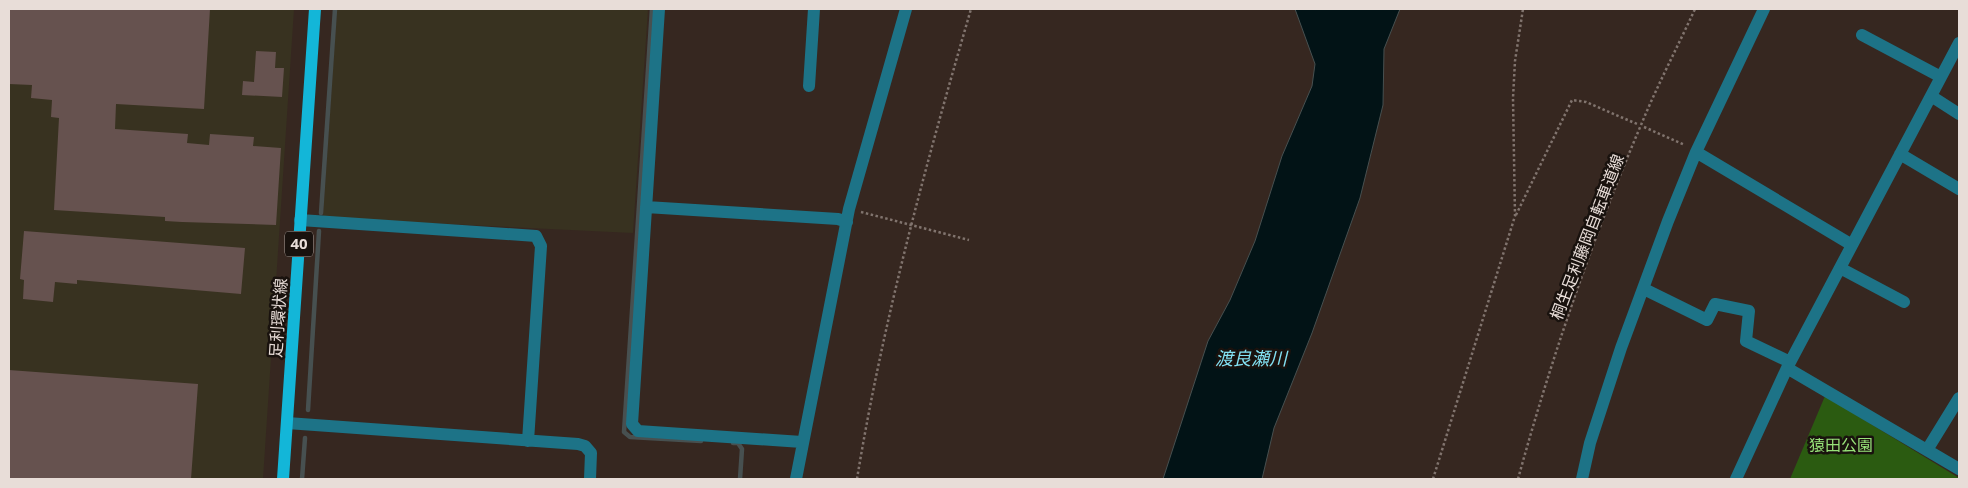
<svg xmlns="http://www.w3.org/2000/svg" width="1968" height="488" font-family="'Open Sans','Noto Sans JP',sans-serif">
<rect width="100%" height="100%" fill="#362720"/>
<!-- industrial -->
<path fill="#383220" d="M9,9H294L263,479H9Z
M337,9H648L633,233L326,218L323,215Z"/>
<!-- green -->
<path fill="#2b5b11" d="M1825,396L1959,478V479H1790Z"/>
<!-- water -->
<path fill="#021316" stroke="#475050" d="M1295,9H1400L1384,49L1383,105L1360,198L1312,333L1274,428L1262,479H1163L1208,341L1230,300L1255,241L1282,156L1312,86L1315,64Z"/>
<g fill="none" stroke-linecap="round" stroke-linejoin="round">
<!-- stream -->
<path stroke="#475050" stroke-width="4.5" d="M652,9L624,432L630,437L701,441
M321,213L335,9
M308,410L319,231
M733,443H738L742,449L740,479
M302,479L305,438"/>
</g>
<!-- building -->
<path fill="#66524f" d="M9,9H210L204,109L116,104L115,129L188,134L187,143L209,145L210,134L254,137L253,146L281,148L276,225L182,222L165,221V217L54,210L59,118L51,117L52,100L31,98L32,85L9,84Z
M256,51L276,52L275,68H284L282,97L242,95L243,81L254,82Z
M24,231L245,248L241,294L77,280V284L55,282L53,302L23,299L24,280L20,279Z
M9,370L198,384L191,479H9Z"/>
<g fill="none" stroke-linecap="round" stroke-linejoin="round">
<!-- path -->
<path stroke="#81746e" stroke-width="2.5" stroke-dasharray="2.5 2.5" stroke-linecap="butt" d="M1644,127L1685,145
M861,212L969,240
M1516,215L1572,100L1586,102L1637,124
M857,479C883,320 926,164 971,9
M1433,479L1515,216L1513,98L1515,61L1523,9
M1518,479C1551,359 1592,240 1641,125C1657,86 1677,48 1695,9"/>
<!-- minor -->
<path stroke="#1d7387" stroke-width="12" d="M659,9L632,424L638,431L802,442
M1862,35L1941,77
M809,86L814,9
M1931,96L1959,114
M1696,152L1852,245
M1900,154L1959,189
M646,207L838,219L847,222
M300,220L536,236L541,246L528,441
M1840,268L1904,302
M1644,289L1707,320L1715,304L1749,311L1746,341L1790,362
M1787,368L1959,469
M287,423L578,444L585,446L591,453L590,479
M1927,450L1959,398
M796,479L849,209L906,9
M1582,479L1590,443L1621,348L1668,221L1696,152L1764,9
M1736,479L1787,368L1959,43"/>
<!-- major -->
<path stroke="#13b6d8" stroke-width="12" d="M283,479L315,9"/>
</g>
<g text-anchor="middle" stroke-width="5" stroke-linejoin="round" paint-order="stroke">
<!-- shield labels -->
<rect fill="#19120e" stroke="#aaa09b" stroke-width="1" x="285" y="231.5" width="28" height="25" rx="4"/>
<g font-size="15" font-weight="bold" fill="#e8ddd8">
<text x="299" y="249">40</text>
</g>
<!-- street labels -->
<g font-size="16" fill="#e8ddd8" stroke="#19120e">
<text transform="translate(1587 237) rotate(-69)" y="6">桐生足利藤岡自転車道線</text>
<text transform="translate(278 318) rotate(-86)" y="6">足利環状線</text>
</g>
<!-- park labels -->
<g font-size="16" fill="#98e279" stroke="#19120e">
<text x="1841" y="451">猿田公園</text>
</g>
<!-- water labels -->
<g font-size="18" font-style="italic" fill="#83e2f4" stroke="#19120e">
<text x="1251" y="365">渡良瀬川</text>
</g>
</g>
<!-- border -->
<rect width="1968" height="488" fill="none" stroke="#e8ddd8" stroke-width="20"/>
</svg>
